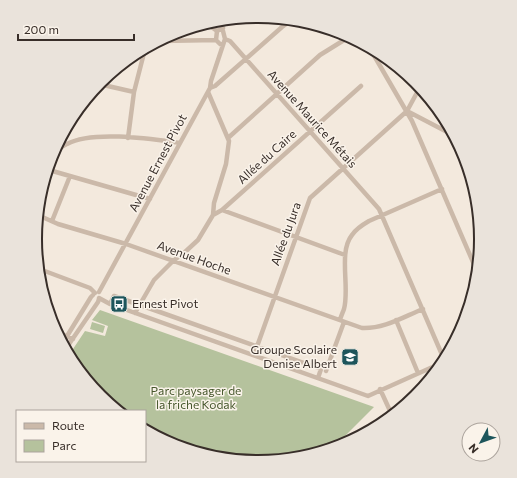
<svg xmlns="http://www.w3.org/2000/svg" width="517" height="478" font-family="Commissioner,sans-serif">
<rect width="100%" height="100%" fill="#f3e9dd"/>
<!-- green -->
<path fill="#b5c29d" d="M100,310L374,407L334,447L258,462L173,445L145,426V411H122L101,397L71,352L85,331L105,336L108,326L92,320Z
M92,322L105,326L103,333L90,329Z"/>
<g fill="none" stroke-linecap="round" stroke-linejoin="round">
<!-- minor -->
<path stroke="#cbb9a9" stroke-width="4.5" d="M210,26L217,31
M223,28L217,31L216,40L220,44L223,45
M225,39L230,41L379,209L443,357
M161,41L216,40
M372,52L412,121L476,269
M99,84L134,92
M210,88L215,86L282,27L289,22
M407,111L451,134
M128,138L134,92L144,53
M228,138L320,55L349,37
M52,155C57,151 62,146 67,144C93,130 151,139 180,143
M49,170L150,199
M222,210L361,86
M213,215L222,210L345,255
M40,216L58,224L126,244L362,328C384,329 403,317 423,309
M52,221L70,176
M42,270L90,288L95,293
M99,292L210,88L211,81L225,39L221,23
M99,298L110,304L368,396L437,365
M110,304L114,296L140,305L321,369L318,378
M135,313L154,280L173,261L185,252L198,240L213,215L214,203L226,164L229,141L208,92
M340,320C341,316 343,312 344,309C350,288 338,252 352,235C356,229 362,225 369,221L442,189
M396,320L418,373
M59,333L73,339
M64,341L91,297L93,295
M67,347L98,302L99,299
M254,355L310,198L407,111L420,87
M326,371L344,322
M380,389L391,413"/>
</g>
<!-- icons -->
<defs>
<symbol id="bus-square" viewBox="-11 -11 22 22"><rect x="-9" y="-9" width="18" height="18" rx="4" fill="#1d555b" stroke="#faf3ea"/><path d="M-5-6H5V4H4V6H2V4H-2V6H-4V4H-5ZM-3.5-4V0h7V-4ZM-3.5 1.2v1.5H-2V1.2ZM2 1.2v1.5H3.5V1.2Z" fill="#fff"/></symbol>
<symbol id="school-square" viewBox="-11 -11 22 22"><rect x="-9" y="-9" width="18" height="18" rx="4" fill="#1d555b" stroke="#faf3ea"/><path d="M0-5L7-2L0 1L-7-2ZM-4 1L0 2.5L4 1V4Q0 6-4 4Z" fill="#fff"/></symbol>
</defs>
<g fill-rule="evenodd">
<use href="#bus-square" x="109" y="294" width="20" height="20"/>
<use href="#school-square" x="340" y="347" width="20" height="20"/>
</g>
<g text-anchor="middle" stroke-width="3" stroke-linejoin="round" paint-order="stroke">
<!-- street labels -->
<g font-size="12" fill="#382e29" stroke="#faf3ea">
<text transform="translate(312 119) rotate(48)" y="4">Avenue Maurice Métais</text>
<text transform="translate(267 157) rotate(-42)" y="4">Allée du Caire</text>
<text transform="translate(158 163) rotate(-62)" y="4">Avenue Ernest Pivot</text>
<text transform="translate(286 234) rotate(-70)" y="4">Allée du Jura</text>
<text transform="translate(194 258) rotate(20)" y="4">Avenue Hoche</text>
</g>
<!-- poi labels -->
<g font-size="12" fill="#382e29" stroke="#faf3ea" text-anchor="start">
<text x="132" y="308">Ernest Pivot</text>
<text x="337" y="354" text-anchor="end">Groupe Scolaire<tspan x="337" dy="14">Denise Albert</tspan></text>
</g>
<!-- park labels -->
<g font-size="12" fill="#46572c" stroke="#faf3ea">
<text x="196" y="395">Parc paysager de<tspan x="196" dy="14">la friche Kodak</tspan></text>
</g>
</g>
<!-- crop -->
<path d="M0 0H517V478H0ZM42 239a216 216 0 1 1 432 0a216 216 0 1 1-432 0Z" fill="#eae3db" fill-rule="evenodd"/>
<path fill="none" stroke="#382e29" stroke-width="2" d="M42 239a216 216 0 1 1 432 0a216 216 0 1 1-432 0Z"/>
<!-- legend -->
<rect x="16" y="410" width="130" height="52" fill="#faf3ea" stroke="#aca49d"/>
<rect x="24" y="423" width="20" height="6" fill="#cbb9a9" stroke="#aca49d"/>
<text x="52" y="430" font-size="12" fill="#382e29">Route</text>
<rect x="24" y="440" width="20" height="12" fill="#b5c29d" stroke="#aca49d"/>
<text x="52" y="450" font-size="12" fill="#382e29">Parc</text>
<!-- north arrow -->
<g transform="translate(481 442) rotate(229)"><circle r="19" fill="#faf3ea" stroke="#aca49d"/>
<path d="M0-3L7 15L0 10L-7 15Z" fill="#1d555b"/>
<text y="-6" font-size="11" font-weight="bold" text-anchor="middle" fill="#382e29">N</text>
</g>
<!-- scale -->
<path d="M18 34v6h116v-6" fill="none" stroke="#382e29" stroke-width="2"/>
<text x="24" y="34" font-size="12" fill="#382e29" stroke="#faf3ea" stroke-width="3" paint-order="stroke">200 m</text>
</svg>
